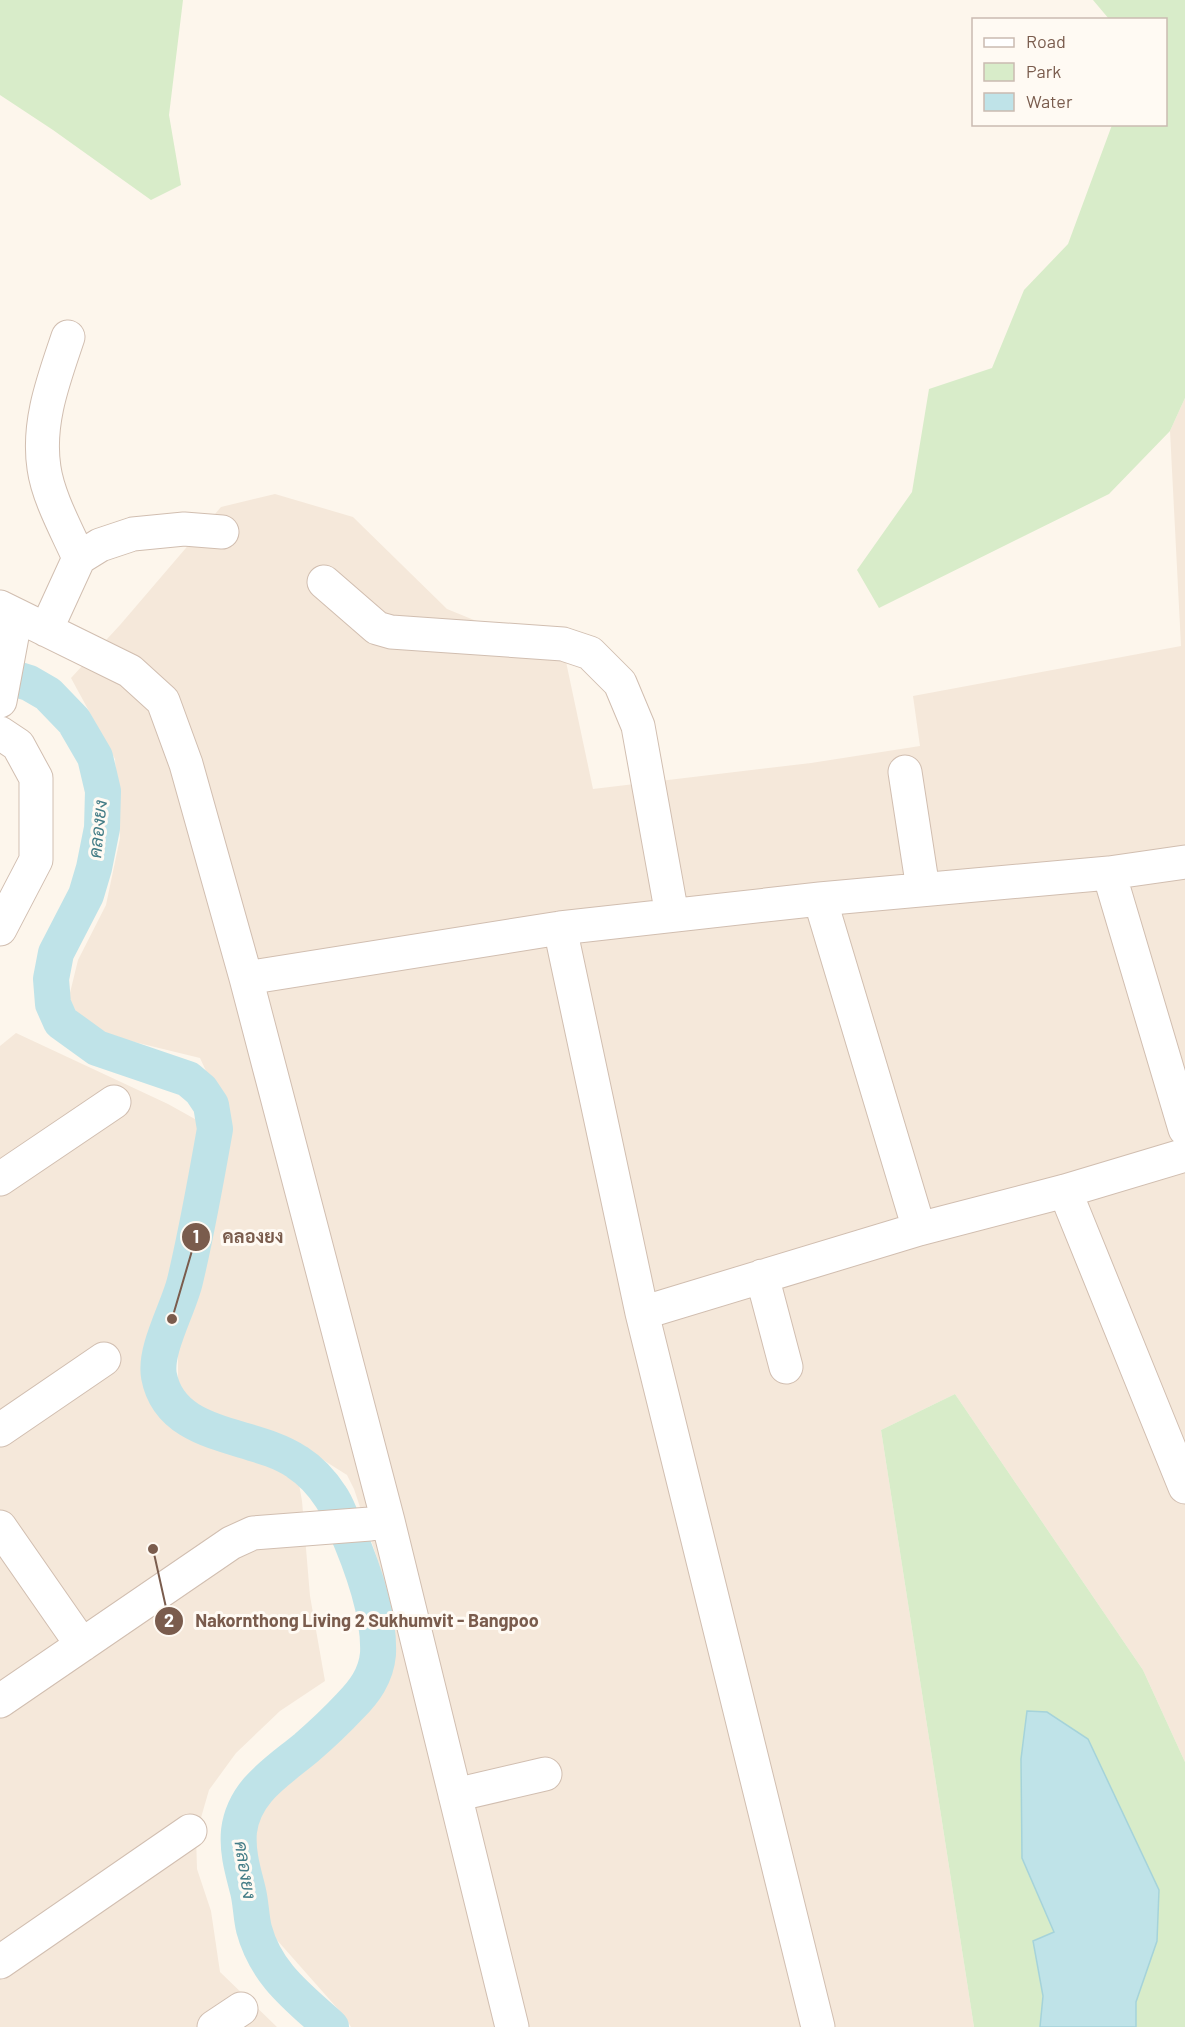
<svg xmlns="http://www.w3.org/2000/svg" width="1185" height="2027" font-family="Barlow,Sarabun,sans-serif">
<rect width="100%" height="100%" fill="#fdf6ec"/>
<!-- residential -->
<path fill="#f5e8da" d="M1185,398V1762L1143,1670L955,1394L881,1430L974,2027H351L345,2017L269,1931L250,1852L253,1812L269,1791L365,1710L384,1673L386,1634L380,1567L354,1489L347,1475L301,1446L189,1403L178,1382V1351L225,1172L218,1097L200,1058L85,1030L69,997L78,960L106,905L120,838L115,759L71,678L120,625L221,507L275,494L353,517L447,609L565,657L593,789L811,763L920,746L913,696L1181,646L1170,431Z
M16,1033L168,1104L211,1128L179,1269L160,1341L157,1380L171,1408L191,1424L232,1436L284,1462L297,1473L302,1501L310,1596L325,1681L280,1711L236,1753L209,1790L196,1835L197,1869L211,1911L220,1972L277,2027H0V1046Z"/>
<!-- green -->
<path fill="#d8ecc9" d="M0,0H183L169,115L181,185L151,200L53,130L0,95Z
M1093,0H1185V398L1170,431L1109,494L879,608L857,570L912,492L929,389L992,368L1024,290L1068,244L1112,125L1166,124V20L1109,19Z
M955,1394L1143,1670L1185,1762V2027H1136V2002L1157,1941L1159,1890L1088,1739L1022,1858L1054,1932L1033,1941L1043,1996L1040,2027H974L881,1430Z"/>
<!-- water -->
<path fill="#bfe3e8" stroke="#a5d3da" stroke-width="1.5" d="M1027,1711L1047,1712L1088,1739L1159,1890L1157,1941L1136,2002V2027H1040L1043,1996L1033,1941L1054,1932L1022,1858L1021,1759Z"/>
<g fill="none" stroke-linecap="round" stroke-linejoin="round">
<!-- canal -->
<path stroke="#bfe3e8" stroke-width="36" d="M0,674L29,683L48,694L74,721L95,757L103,791L102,828L94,868L86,895L56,953L51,979L53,1004L61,1022L97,1048L188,1079L201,1090L211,1105L215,1129C206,1180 197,1231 185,1281C179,1307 154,1350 159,1376C171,1440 253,1432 297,1462C311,1471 322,1483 331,1497C336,1504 339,1513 343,1522C360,1560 380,1612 378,1654C376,1676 364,1692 350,1706C336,1721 321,1735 306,1748C277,1772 244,1791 239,1831C237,1852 243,1871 248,1891C251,1903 251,1917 254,1929C266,1974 298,1997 331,2027"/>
<defs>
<path id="minor" d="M68,337C54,379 37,422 44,468C48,497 67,531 79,558
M324,582L377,628L391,632L563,644L590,653L620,683L638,726L672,915
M0,607L130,671L163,701L186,764L246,978L388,1521L512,2027
M46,630L79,558L100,545L133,534L184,529L222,532
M0,701L16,615
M0,733L18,745L36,778V860L0,929
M905,772L923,889
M1109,873L1185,1129
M820,899L919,1229
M560,928L642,1313L818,2027
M246,978L560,928L820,899L1109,873L1185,862
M0,1179L114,1102
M1065,1191L1185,1487
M762,1276L786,1367
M642,1313L919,1229L1065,1191L1185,1155
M0,1430L104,1359
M0,1527L82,1645
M0,1701L231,1543L253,1533L370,1524L388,1521
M455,1795L545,1774
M0,1962L190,1831
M214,2027L241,2009"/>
</defs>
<!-- minor casing -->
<use href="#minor" stroke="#d1beb0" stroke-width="35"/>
<!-- minor -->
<use href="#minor" stroke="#fff" stroke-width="33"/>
</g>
<g text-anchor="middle" stroke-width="6" stroke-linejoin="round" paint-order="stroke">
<!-- water labels -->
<g font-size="18" font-style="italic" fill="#437c86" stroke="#fffaf3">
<text transform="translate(98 829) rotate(-84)" y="6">คลองยง</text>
<text transform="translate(245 1870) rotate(81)" y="6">คลองยง</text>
</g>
</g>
<!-- callouts -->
<path fill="none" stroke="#7a5c4d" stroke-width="2" d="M172 1319L196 1237M153 1549L169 1621"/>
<g fill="#7a5c4d" stroke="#fffaf3" stroke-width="2">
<circle cx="172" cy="1319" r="6"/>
<circle cx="153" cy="1549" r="6"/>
<circle cx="196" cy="1237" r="15"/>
<circle cx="169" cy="1621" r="15"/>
</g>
<g font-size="18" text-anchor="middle" font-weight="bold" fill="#fff">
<text x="196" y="1243">1</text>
<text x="169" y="1627">2</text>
</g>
<g font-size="18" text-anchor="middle" font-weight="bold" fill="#7a5c4d" stroke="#fffaf3" stroke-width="6" stroke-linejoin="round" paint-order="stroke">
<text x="253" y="1243">คลองยง</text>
<text x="367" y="1627">Nakornthong Living 2 Sukhumvit - Bangpoo</text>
</g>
<!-- legend -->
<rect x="972" y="18" width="195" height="108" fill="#fffaf3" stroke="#cabbb1" stroke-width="1.5"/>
<rect x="984" y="38" width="30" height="9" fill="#ffffff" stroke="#cabbb1" stroke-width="1.5"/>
<text x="1026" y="48" font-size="18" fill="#7a5c4d">Road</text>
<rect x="984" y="63" width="30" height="18" fill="#d8ecc9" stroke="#cabbb1" stroke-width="1.5"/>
<text x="1026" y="78" font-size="18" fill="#7a5c4d">Park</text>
<rect x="984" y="93" width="30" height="18" fill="#bfe3e8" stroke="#cabbb1" stroke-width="1.5"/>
<text x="1026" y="108" font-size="18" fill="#7a5c4d">Water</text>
</svg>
